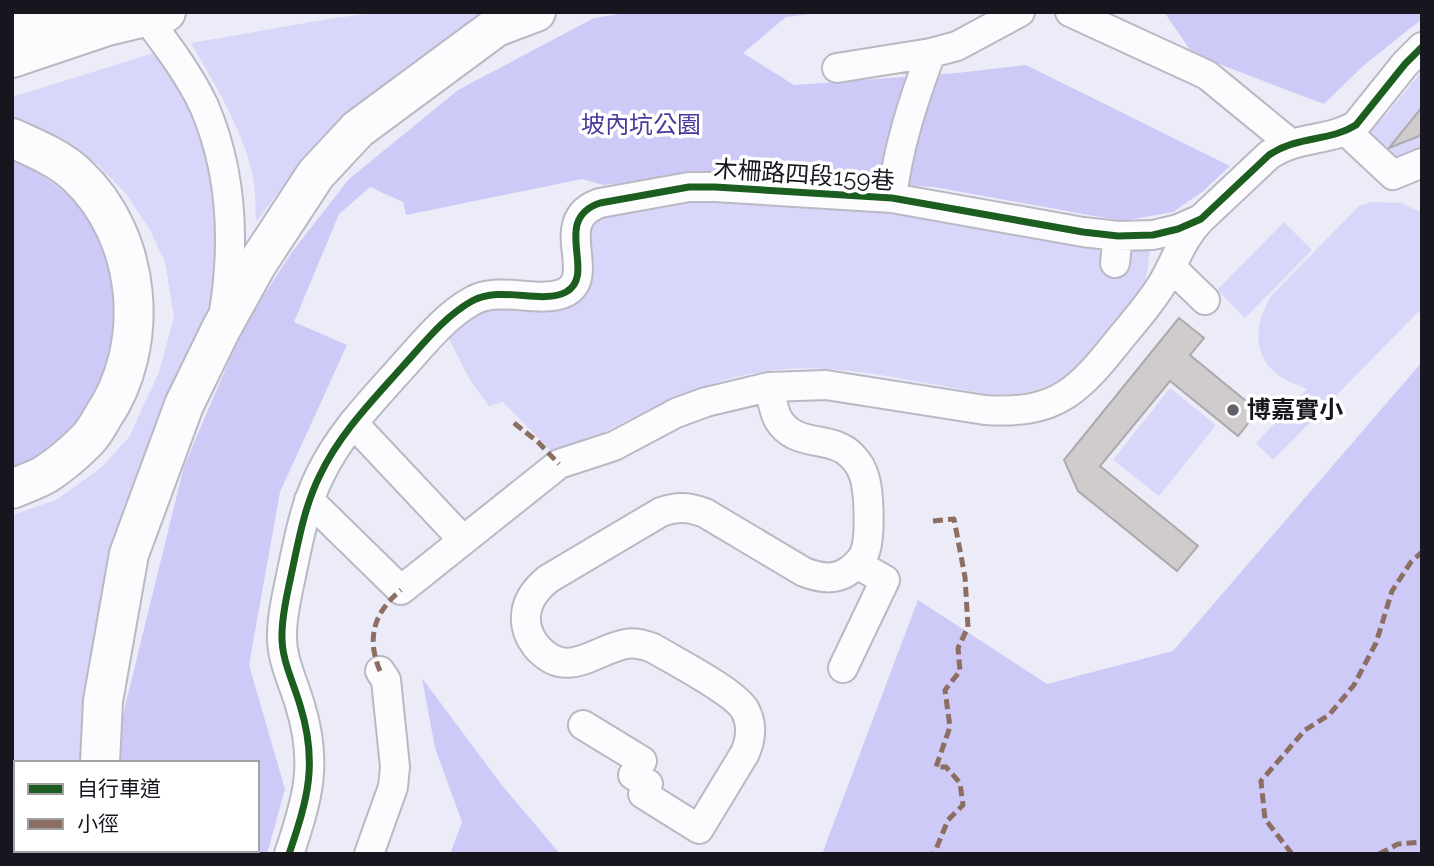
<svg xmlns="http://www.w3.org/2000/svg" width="1434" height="866" font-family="Raleway,'Noto Sans TC',sans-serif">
<rect width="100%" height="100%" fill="#ececf8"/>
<!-- green -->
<path fill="#d8d6f9" d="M385,12H500L449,37L403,70L346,117L302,161L256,222C255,210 256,196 254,184C249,140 213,81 191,43L334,18Z
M154,53L191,100L208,143L221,222L214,307L98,618L85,689L80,763H16V850H71V854H12V515L56,500L101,468L129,437L159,372L174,317L165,262L150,230L127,195L98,165L65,140L12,125V97Z
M1422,71V151L1392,163L1366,133L1386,115Z
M706,195L779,207L829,203L894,209L1132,247L1151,243C1149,256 1147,281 1141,291C1137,300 1122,311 1115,319C1075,369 1057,399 987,394C935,385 881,373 828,369C726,361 643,412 557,457L503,402L489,406L470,380L446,333L475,313L502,302L560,304L585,225L594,216Z
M1372,202L1401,203L1422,213V308L1273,460L1256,443L1307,389C1297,384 1285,381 1277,374C1250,353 1256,320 1272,295L1359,206Z
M1284,222L1312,250L1245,318L1217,290Z
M1170,388L1216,425L1159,496L1113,460Z"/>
<!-- forest -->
<path fill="#cecaf7" d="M632,12H825L786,17L743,53L794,85L957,73L1026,65L1230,166L1202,192L1173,212L1122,221L934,187L711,174L603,185L582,179L406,215L403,202L370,187L339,214L294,322L347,345L280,492L249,665L285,789L267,854H116V850H257V763H117L118,735L184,466L245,324L292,252L349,179L458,90L594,18Z
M1164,12H1422V19L1363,66L1324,104L1193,54Z
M12,162L30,167L73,198L105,243L123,317L100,403L36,462L12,471Z
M1422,362V854H822L918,600L1047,684L1173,651Z
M422,678L501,784L560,854H450L462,822L435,748Z"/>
<!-- building -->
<path fill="#d0ccce" stroke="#ada9ac" stroke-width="2" d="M1422,107V135L1389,148Z
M1179,318L1204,338L1190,355L1258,411L1238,436L1170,381L1100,466L1198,546L1177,571L1078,491L1064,460Z"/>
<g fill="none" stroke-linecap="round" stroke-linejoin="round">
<defs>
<path id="minor" d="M1070,12L1207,75L1290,143
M145,16C166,44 189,74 204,106C232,171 235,243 224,312
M837,68L931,53L957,46L1020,12
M1346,131L1393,175L1422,163
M892,198C898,147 913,101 931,53
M1115,263L1118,236
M1171,267L1205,300
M353,423L463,540
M309,500L401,590L559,464L614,446L676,413L706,402L769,387L826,385L985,410C1059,415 1080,389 1123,335C1138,317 1154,299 1165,279C1177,257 1183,237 1201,219
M843,668L885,580L857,564
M583,725L642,761L633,775L648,784L643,794L699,829L745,753C751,739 753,725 745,710C734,691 674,661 653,648C644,645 636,642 626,644C593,650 567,682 536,646C529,637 525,626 526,615C527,599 537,588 548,579L661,512C678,506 689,507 705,513L804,572C820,578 835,581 850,570C855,566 861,561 864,554C871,540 869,495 865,479C863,471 859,463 852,456C832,434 795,449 778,419C773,410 772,397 769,387
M289,854C308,798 318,763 300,705C293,681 281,659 282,634C282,613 288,591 292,571C299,538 305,505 320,475C340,433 373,400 403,366C424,343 445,316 472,301C501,285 541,305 566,292C598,274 550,220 600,203L689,187H715L892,198L1083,232L1118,236L1153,235L1178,229L1201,219L1269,155C1299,135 1329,142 1356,125L1405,64L1422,47
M369,854L393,787L395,767L386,680L380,671"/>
<path id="highway" d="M12,29L71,12
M12,58L107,26L166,12
M12,138C34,148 59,158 77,175C142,236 152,345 102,418C98,425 93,434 87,440C75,452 60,465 46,474C36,480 23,484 12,489
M100,763L103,701L129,554L184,405L221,329L257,264L316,174L358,129L496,27L536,12
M95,854L96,850"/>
</defs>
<!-- minor casing -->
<use href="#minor" stroke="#b9b9c4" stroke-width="32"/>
<!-- highway casing -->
<use href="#highway" stroke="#b9b9c4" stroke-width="42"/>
<!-- minor -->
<use href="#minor" stroke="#fcfcfe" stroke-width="28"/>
<!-- highway -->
<use href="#highway" stroke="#fcfcfe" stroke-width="38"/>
<!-- quiet -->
<path stroke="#8d6e63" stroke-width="5" stroke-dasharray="10 5" stroke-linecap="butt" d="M514,423L538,442L559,464
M933,521L954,519L965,577L968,627L958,648L960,671L945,690L950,727L936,767H946L960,783L963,805L948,820L934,854
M380,671C366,638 374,612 401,590
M1292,854L1265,819L1261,781L1305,730L1329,715L1354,685L1376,643L1392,591L1411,562L1422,552
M1379,854L1398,844L1422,842"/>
<defs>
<path id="cycleway" d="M289,854C308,798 318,763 300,705C293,681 281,659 282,634C282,613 288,591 292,571C299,538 305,505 320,475C340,433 373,400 403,366C424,343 445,316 472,301C501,285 541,305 566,292C598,274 550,220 600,203L689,187H715L892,198L1083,232L1118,236L1153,235L1178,229L1201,219L1269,155C1299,135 1329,142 1356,125L1405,64L1422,47"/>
</defs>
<!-- cycleway casing -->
<use href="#cycleway" stroke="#fff" stroke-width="11"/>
<!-- cycleway -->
<use href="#cycleway" stroke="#1b5e20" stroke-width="7"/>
</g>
<!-- markers -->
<circle fill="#62616b" stroke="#fff" stroke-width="2.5" cx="1233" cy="410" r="7"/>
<g text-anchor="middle" stroke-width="7" stroke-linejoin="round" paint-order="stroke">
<!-- park labels -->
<g font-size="24" fill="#4c379b" stroke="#fff">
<text x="641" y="133">坡內坑公園</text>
</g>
<!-- street labels -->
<g font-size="24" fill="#17161f" stroke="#fff">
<text transform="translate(804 175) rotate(4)" y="8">木柵路四段159巷</text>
</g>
<!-- poi labels -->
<g font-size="24" font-weight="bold" fill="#17161f" stroke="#fff" text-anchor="start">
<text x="1247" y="418">博嘉實小</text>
</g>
</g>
<!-- border -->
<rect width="1434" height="866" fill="none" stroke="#17161f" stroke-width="28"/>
<!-- legend -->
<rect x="14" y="761" width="245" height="91" fill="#ffffff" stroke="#a2a2a5" stroke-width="2"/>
<rect x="28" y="784" width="35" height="10" fill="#1b5e20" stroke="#a2a2a5" stroke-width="2"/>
<text x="77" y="796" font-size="21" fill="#17161f">自行車道</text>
<rect x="28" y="819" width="35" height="10" fill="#8d6e63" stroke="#a2a2a5" stroke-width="2"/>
<text x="77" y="831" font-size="21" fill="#17161f">小徑</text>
</svg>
